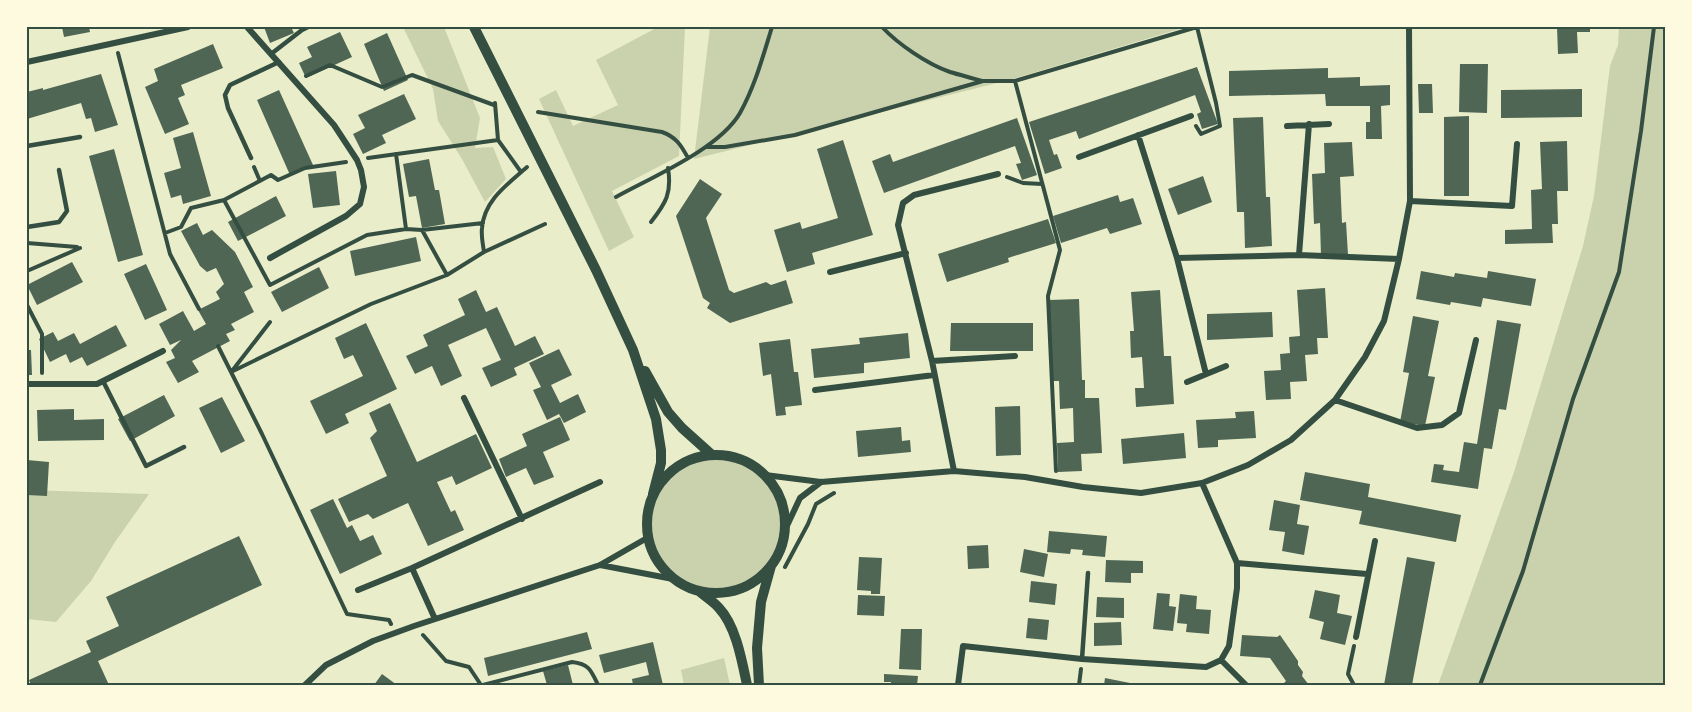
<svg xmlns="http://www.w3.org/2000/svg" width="1692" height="712" font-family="Manrope,sans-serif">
<rect width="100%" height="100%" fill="#e9edc9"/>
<!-- green -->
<path fill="#cad2ad" d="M403,27H444L480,118L475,148L493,147L506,179L485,202L462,159L438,121L433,89Z
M658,27H685L679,156L612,191L634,237L609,251L539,99L556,90L573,126L618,105L596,60Z
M710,27H1186L1013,79L694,159Z
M1619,27H1665V685H1438L1514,472L1583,246L1594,196L1610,66L1618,45Z
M647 524a69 69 0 1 1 138 0a69 69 0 1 1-138 0Z
M27,490L149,494L115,542L91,581L56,622L27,619Z
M724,658L730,685H684L681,670Z"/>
<!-- building -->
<path fill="#4f6655" d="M62,27H89L90,32L64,37Z
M264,27H291L294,33L270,43Z
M1557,27H1590V32H1577L1578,53L1558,54Z
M340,32L352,57L306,78L299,63L312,57L307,47Z
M387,33L408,80L384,91L364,44Z
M213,44L223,68L181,85L185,95L178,98L189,124L165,134L145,87L158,81L154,69Z
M1460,64H1488L1487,113L1459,112Z
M1197,67L1218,124L1202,129L1197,114L1201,112L1195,95L1079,139L1076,131L1049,140L1054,155L1057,154L1062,168L1045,174L1029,122Z
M1328,68V78L1360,77V86L1390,85V105L1381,106L1382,139H1366V122H1370V106H1326L1325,94L1229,96V71Z
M101,74L118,125L95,132L91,118L86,119L81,103L27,119V92L43,88V90Z
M1418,84H1432L1433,113H1419Z
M1582,89V117L1501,118V90Z
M279,90L313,165L290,175L257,100Z
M404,94L416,119L382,135L386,143L363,154L353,134L365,128L358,115Z
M1469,116V196H1444V117Z
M1263,117L1266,197H1270L1272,246L1245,248L1244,212H1237L1233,118Z
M1017,118L1037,175L1022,180L1016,164L1021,163L1015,146L884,193L872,161L890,154L893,162Z
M193,132L211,196L183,204L181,195L171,198L164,173L181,168L173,138Z
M843,140L873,235L812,253L815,264L787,272L774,230L800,222L802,229L838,218L817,149Z
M1567,141L1568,191H1557L1558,224H1552L1553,243L1505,244V230L1532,229L1531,190L1542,189L1540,142Z
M1352,142L1354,176L1340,177L1342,223L1346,222L1348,255L1321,256L1320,223L1314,224L1312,174L1325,173L1324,143Z
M114,149L143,255L118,262L89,156Z
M429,159L435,190H439L445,224L422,228L416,196L409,197L403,164Z
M336,171L340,205L313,208L308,174Z
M1203,176L1212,202L1178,215L1168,189Z
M700,179L722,194L706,218L729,290L734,293L766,282L771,285L786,280L793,303L730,323L707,308L710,303L703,298L676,216Z
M1118,195L1120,202L1133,198L1142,224L1110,234L1107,228L1061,243L1053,216Z
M276,196L286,216L238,241L228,222Z
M1048,219L1056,243L1008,258L1009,262L947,282L938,254Z
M197,223L203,235L212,230L235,252L253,287L244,292L254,312L231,324L235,330L226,334L230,341L192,361L199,372L178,383L166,362L175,358L171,350L181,340L170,345L159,324L183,311L194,331L206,324L198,310L220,299L216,292L224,284L216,268L207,272L200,266L181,231Z
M416,237L421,261L355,276L350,251Z
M72,262L83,282L37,305L27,285Z
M146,264L167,310L145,320L124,274Z
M319,267L329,288L282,312L271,292Z
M1421,271L1454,277L1455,273L1487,278L1488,271L1536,279L1531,306L1483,298L1481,307L1451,302L1450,305L1416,299Z
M1325,288L1328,338H1317L1318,354L1305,355L1307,381L1290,382L1291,399L1266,400L1264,371L1281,370L1280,354L1290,353L1289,337L1300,336L1297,290Z
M476,290L486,312L497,307L515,346L535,336L544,354L514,368L517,375L491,387L482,368L501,360L486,328L448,345L462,376L441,386L432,366L415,374L406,356L428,346L423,335L465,315L458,299Z
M1160,290L1164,356H1171L1174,404L1136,407L1135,388H1144L1142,357L1131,358L1130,331H1134L1131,292Z
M1079,299L1082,380H1085V398H1099L1102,453L1081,454L1082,471L1058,472L1057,443L1074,442L1073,408L1060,409L1059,381H1053L1049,300Z
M1272,312L1273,337L1207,340V314Z
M1413,316L1439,321L1428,376L1435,377L1425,426L1400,422L1409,373L1403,372Z
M1497,320L1521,324L1506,410L1499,409L1492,449L1484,448L1478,489L1431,482L1434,464L1444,465L1443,470L1459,472L1464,442L1477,444Z
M366,323L397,389L345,414L349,423L326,434L310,401L363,376L353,355L344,359L335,338Z
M951,323H1033V351H950Z
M116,325L127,346L87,366L82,357L70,363L66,354L50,362L39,339L53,332L58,341L74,333L80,344Z
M908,333L910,358L864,363V373L814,378L811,349L860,344L859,338Z
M790,339L794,372H798L802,405L785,407L786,415L776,416L771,374L763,376L759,343Z
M559,349L572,375L551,385L560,403L578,394L586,412L564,423L559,414L547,420L533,390L541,387L529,363Z
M27,350H31L32,375H27Z
M164,395L175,416L130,441L118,419Z
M222,397L245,441L221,453L199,408Z
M390,403L417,462L476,434L492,468L456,485L452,476L437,482L451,512L455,510L464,530L428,546L408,503L373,519L368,514L349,522L338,499L387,476L370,438L377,431L369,413Z
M1020,406L1021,455L996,456L995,407Z
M74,409V420L104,419V440L38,441L37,410Z
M1254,411L1256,438L1218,440V447L1198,448L1196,420L1236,418L1235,412Z
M560,417L570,440L543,452L554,477L534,485L526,468L506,477L499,459L527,446L522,434Z
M901,427L902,441L910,440L911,452L858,457L856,431Z
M1184,433L1186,458L1123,464L1121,439Z
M27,460L49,462L47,496L27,495Z
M1305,472L1370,484L1368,497L1461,515L1456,542L1359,524L1362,511L1300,500Z
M333,499L347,528L352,525L360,541L373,535L382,554L340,574L310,510Z
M1274,500L1300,505L1297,524L1309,526L1304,555L1282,551L1285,532L1269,530Z
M1049,531L1107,536L1105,557L1082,555L1083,550L1071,549L1070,554L1047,552Z
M239,536L262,585L98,661L109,685H31L29,680L91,652L86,641L119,626L106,597Z
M988,545L989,568L968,569L967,546Z
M1024,549L1048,554L1044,577L1020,572Z
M859,557L882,558L880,594H871V591L857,590Z
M1407,557L1435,562L1412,685H1384Z
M1106,560L1143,561V573H1131V583L1105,582Z
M1031,581L1057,584L1055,605L1029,602Z
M1315,590L1340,595L1337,613L1352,616L1345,645L1320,639L1324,622L1309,618Z
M1157,593L1170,594L1169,606L1176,607L1173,631L1153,629Z
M1180,594L1197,596L1196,609L1211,610L1209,634L1186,632L1187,624L1177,623Z
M858,595L885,596L884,616L857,615Z
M1097,597L1124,598V618L1096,617Z
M1028,618L1049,620L1047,640L1026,638Z
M1121,622L1122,645L1094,646V623Z
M901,629H922L921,670L899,669Z
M587,632L592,649L488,676L484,658Z
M1242,635L1277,637L1280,635L1298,661V665L1303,672L1302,676L1309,685H1284L1283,684L1286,681L1270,658L1240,656Z
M653,642L663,685H633L632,679L649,675L646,662L604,673L599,655Z
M568,665L573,685H547L543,671Z
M382,674L397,685H374Z
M884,674L918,676L917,685H891V682H884Z
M1105,678L1130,683L1129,685H1104Z"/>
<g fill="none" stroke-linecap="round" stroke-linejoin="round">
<!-- path -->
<path stroke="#344e41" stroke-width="4" d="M882,27C898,44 927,64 950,72C960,75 972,78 982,81
M118,53L170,254L199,309
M306,76L330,65L382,87L412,75L494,105
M1015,81L1060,250L1048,296L1056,471
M495,103L498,140L521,172
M538,112L662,132C676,137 681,145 688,158
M707,147H725L795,135L983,81H1015L1197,27L1216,103L1220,126L1201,134L1196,126
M396,154L406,229
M368,158L498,140
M254,167L260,181
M1007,177L1023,183L1042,184
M616,197C652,177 719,149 740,113C755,86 763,56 772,27
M224,200L270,285L367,235L406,229L422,230L447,275
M651,222C666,203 672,193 668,168
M422,230L483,223
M165,233L181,227L191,208L224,200L271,175L278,180L305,168L346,162
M27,243L77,247
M484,252C483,245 481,236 482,228C484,200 508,184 527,167
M27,271L80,248
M27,305L42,334V373
M218,346L262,434L347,614L389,620L391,624
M232,371L270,322
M231,372L371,304L447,275L484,252L545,224
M785,567L808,524L816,504L834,493
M423,635L446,661L469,667L481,685
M483,685L572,662C589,664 591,670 598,685
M1079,685L1081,669
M1354,685L1348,674L1354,646
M1480,685L1523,571L1573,399L1619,272L1641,131L1654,27"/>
<!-- service -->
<path stroke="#344e41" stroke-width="4.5" d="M271,54L302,30L308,27
M27,146L80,137
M251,158L228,108L225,95L230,85L279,62
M27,227L59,222L67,211L59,170
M103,381L146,466L184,447
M1082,659L1088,573"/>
<!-- minor -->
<path stroke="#344e41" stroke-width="6" d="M247,27L334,125L357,160L361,170L364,187L360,204L346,216L270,258
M27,62L188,27
M1287,126L1329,124
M1138,135L1177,258L1206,374
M1079,157L1191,116
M1410,201L1512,206L1517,144
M1299,255L1309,124
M1177,258L1299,255L1399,259
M830,272L906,253
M932,361L1015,356
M1187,382L1226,366
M27,384H97L163,351
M815,390L934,375
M464,398L522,519
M1335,400L1417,428L1442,425L1459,413L1476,340
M954,471L932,361L898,225L903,203L914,195L998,174
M765,475L821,482L954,471L1025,477L1083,487L1141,493L1202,483L1248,465L1291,440L1335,400L1365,357L1384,321L1399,259L1410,201L1409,27
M785,530L800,498L821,482
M1237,563L1367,574
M600,565L673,579
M412,568L435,619
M358,590L412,568L600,482
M1356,637L1375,541
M1221,660L1246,685
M305,685L326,665L373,641L414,626L600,565L647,538
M958,685L963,646L1082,659L1206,667L1221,660L1229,646L1237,588V563L1202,483"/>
<!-- tertiary -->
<path stroke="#344e41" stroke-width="10" d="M474,27L596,270L633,350L656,419L661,450V463L653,494
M645,371L668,412L682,428L711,454
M647 524a69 69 0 1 1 138 0a69 69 0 1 1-138 0Z
M700,592C706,597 714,602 719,608C736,626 742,661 747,685
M759,685L757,648L761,602L771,566"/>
</g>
<!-- border -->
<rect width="1692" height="712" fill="none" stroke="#fefae0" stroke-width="57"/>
<rect x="28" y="28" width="1636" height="656" fill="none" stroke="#344e41" stroke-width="2"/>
</svg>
